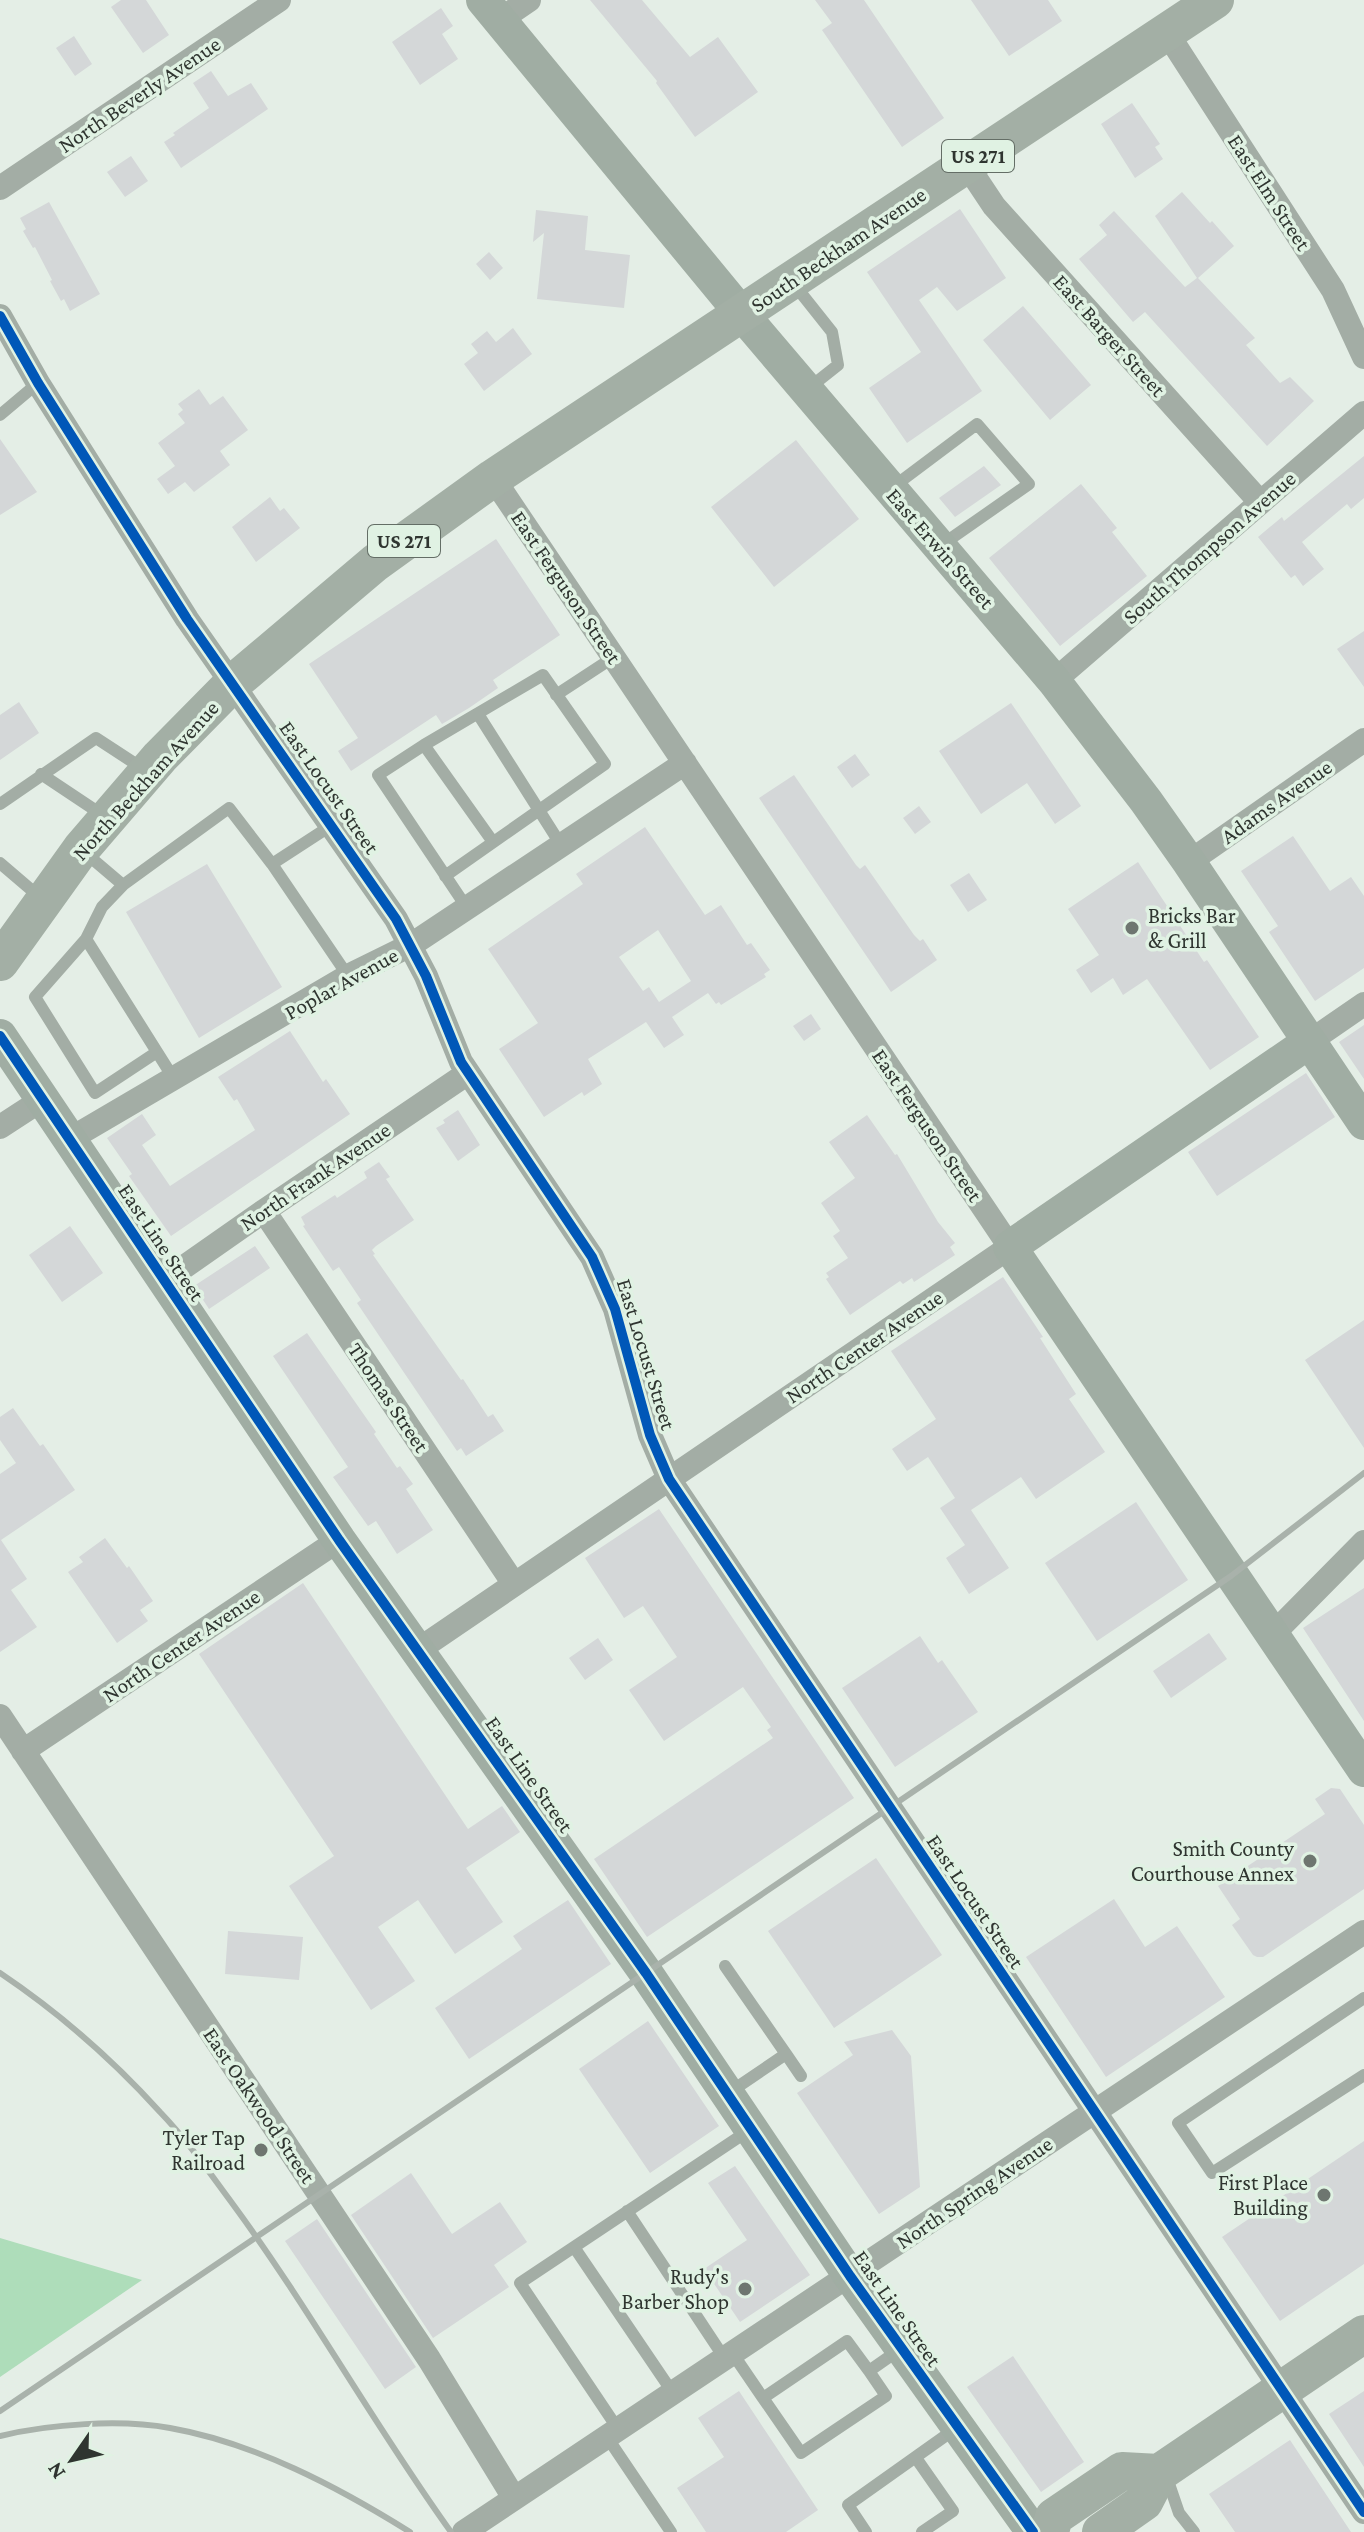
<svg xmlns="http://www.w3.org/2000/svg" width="1364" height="2532" font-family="'Crimson Pro',serif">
<rect width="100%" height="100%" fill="#e4eee6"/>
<!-- forest -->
<path fill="#aeddba" d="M0,2238L142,2280L0,2377Z"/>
<!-- building -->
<path fill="#d4d7d8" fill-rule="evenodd" d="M121,0H146L169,35L143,53L111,7Z
M590,0H642L690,57L718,37L758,92L695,137L656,83L657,81Z
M815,0H864L944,118L902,147L822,30L832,23Z
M971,0H1048L1062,21L1009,56Z
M441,8L453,26L442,34L458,59L420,85L392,42Z
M74,36L92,64L75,76L56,48Z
M211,71L228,96L251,83L268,109L181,168L164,142L175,135L173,133L209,108L193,83Z
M1132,103L1160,144L1155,147L1163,159L1135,178L1101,124Z
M131,156L148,181L125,197L107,172Z
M1182,192L1210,223L1212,221L1234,246L1198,278L1255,338L1246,345L1280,383L1290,377L1314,401L1267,446L1145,312L1133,322L1079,259L1107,235L1099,225L1114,211L1185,287L1197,278L1155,216Z
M49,202L100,294L70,311L64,299L61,301L50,281L52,280L35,247L33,248L23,231L26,229L20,218Z
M960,209L1006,278L957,311L937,287L919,300L982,391L907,443L869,388L921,352L867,272Z
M536,210L588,216L585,250L630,255L624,308L537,299L544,233L533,242Z
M489,252L503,268L490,280L476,264Z
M1023,306L1091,385L1050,420L983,340Z
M513,328L532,354L484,391L464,364L478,353L471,344L487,331L496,342Z
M199,389L210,405L223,396L248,430L220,451L230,465L194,492L185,482L168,494L157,479L175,466L158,443L185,423L178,414L183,410L178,404Z
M0,439L37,492L0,515Z
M796,440L859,519L774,587L711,507Z
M1364,456V498L1351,509L1347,504L1302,542L1324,569L1303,586L1295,575L1291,578L1258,537L1282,517L1284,521Z
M984,466L1001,485L955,517L939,498Z
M1081,484L1117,528L1112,532L1147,576L1060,646L989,558Z
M270,497L280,511L284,508L300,528L256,562L232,527Z
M496,539L560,635L493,680L498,688L469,708L442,724L436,715L351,771L338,751L358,738L309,664Z
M1364,631V687L1337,649Z
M19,702L39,733L0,760V715Z
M1011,703L1081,806L1055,824L1027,783L981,814L939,751Z
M855,754L870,775L852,788L837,767Z
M794,775L856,865L860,869L865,865L914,935L920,941L923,939L937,960L891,992L759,798Z
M919,806L931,822L915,834L903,818Z
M645,827L705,915L721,905L747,945L751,943L770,970L764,974L766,977L721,1005L719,1002L716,1004L708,993L672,1017L684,1035L664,1048L646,1022L588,1059L602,1084L584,1096L582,1092L544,1117L499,1049L538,1023L488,949L583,884L576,874ZM658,930L691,981L659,1002L649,987L643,991L619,957Z
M1293,836L1330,891L1351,877L1364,896V968L1315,1001L1269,932L1278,926L1241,871Z
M1138,862L1204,962L1207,960L1259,1037L1210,1070L1147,979L1123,995L1113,978L1091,993L1076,970L1099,955L1068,909Z
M207,864L282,987L199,1038L126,912Z
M969,873L987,900L968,912L950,885Z
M811,1014L821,1029L804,1041L793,1026Z
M1364,1025V1079L1339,1042Z
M290,1031L323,1082L326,1079L350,1114L171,1236L129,1176L132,1174L107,1138L142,1114L156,1135L142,1145L170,1186L255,1130L237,1099L234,1101L218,1077Z
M1306,1073L1335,1117L1217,1196L1188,1152Z
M458,1110L480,1145L458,1161L436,1128L445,1123L443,1120Z
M867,1115L895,1155L897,1154L938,1222L955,1243L950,1247L955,1255L914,1282L912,1278L903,1284L900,1281L850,1315L826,1279L829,1277L826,1273L848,1258L833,1236L840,1231L821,1203L855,1178L829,1142Z
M379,1162L390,1177L386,1179L414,1220L376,1246L372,1250L375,1254L373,1255L461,1380L463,1379L488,1417L493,1414L504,1431L466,1456L461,1448L457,1451L357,1303L361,1300L339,1267L333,1271L303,1226L305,1225L301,1217L335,1195L337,1198L367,1178L364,1172Z
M70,1226L103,1273L62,1302L29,1255Z
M255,1246L270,1268L209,1309L194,1286Z
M1003,1277L1043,1337L1040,1338L1076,1394L1069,1399L1105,1452L1036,1499L1021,1477L971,1510L1009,1568L969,1594L946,1558L965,1545L940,1508L955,1498L928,1457L907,1471L892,1449L936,1419L891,1351Z
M1364,1320V1448L1305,1360Z
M307,1333L376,1432L374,1434L397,1468L400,1466L413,1484L406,1489L433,1530L397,1554L376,1521L368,1526L333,1477L348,1467L273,1356Z
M13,1408L40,1446L43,1444L75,1490L1,1540L27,1579L11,1590L37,1627L0,1652V1474L16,1463L0,1440V1417Z
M1136,1502L1188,1580L1097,1641L1045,1563Z
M659,1509L854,1798L647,1937L594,1859L773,1738L767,1730L771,1727L743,1687L664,1741L629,1690L677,1657L643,1606L624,1618L585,1558Z
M105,1538L127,1568L129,1566L153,1601L140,1610L148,1621L117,1643L68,1572L83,1562L79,1557Z
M303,1583L468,1829L502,1806L520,1832L466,1868L503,1922L455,1954L418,1900L378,1927L415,1981L371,2010L289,1886L334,1856L199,1654Z
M1364,1588V1721L1303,1628Z
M1209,1633L1227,1659L1171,1698L1153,1671Z
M920,1636L938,1663L942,1660L978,1712L895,1767L842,1688Z
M598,1638L613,1660L585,1680L569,1658Z
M1331,1788L1340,1789L1364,1825V1889L1263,1957H1257L1253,1955L1232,1925L1240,1919L1218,1886L1325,1814L1315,1799Z
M876,1858L942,1955L834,2028L768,1931Z
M1114,1899L1145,1947L1177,1926L1225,1997L1106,2077L1026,1957Z
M568,1900L611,1964L469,2059L435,2008L522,1949L513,1936Z
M228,1931L303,1937L299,1980L225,1974Z
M648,2021L719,2126L650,2173L579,2069Z
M892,2030L911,2056L920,2187L879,2214L797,2093L853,2055L844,2042Z
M1364,2141V2264L1280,2321L1222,2237Z
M735,2166L810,2275L740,2322L704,2269L747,2240L708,2183Z
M411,2173L452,2234L500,2202L527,2242L494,2265L509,2287L433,2338L351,2215Z
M317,2219L416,2367L385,2389L285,2241Z
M1013,2356L1084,2462L1041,2492L967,2387Z
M739,2391L818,2510L786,2532H706L677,2488L724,2457L698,2418Z
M1364,2391V2467L1329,2414Z
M1290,2440L1351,2532H1235L1209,2494Z"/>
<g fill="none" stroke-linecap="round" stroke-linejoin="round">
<!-- lane -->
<path stroke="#a3ada5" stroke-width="12" d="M793,283L832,332L838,365L809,388
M0,415L38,383
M893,487L977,424L1029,484L943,544
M556,695L614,657
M478,714L561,845
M424,745L493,842
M41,774L104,816
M0,804L96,738L145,770
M83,851L123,885
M0,863L42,899
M272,864L332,825
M445,876L605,764L543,675L424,745L378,775L467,908
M86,939L102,907L123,885L229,808L272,864L348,976
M157,1052L95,1093L35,997L86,939L174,1079
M725,1966L786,2054L730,2092
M1364,1998L1178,2123L1212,2173L1364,2075
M786,2054L801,2076
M627,2211L725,2359
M574,2247L673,2393
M733,2354L763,2398
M869,2371L847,2341L763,2398L801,2453L886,2396L869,2371L899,2350
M618,2429L520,2283L748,2131
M607,2437L671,2532
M916,2458L953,2511L922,2532
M1167,2478L1179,2513L1194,2532
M866,2532L848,2505L955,2429"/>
<!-- street -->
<path stroke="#a3ada5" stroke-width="24" d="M500,20L529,0
M1167,33L1333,290L1364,357
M966,164L994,206L1260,502
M0,188L279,0
M0,316L38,383L187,619L396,919L426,976L461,1062L592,1257L615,1309L650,1435L669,1479L1364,2512
M1054,681L1364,413
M1189,862L1364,740
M1309,1042L1364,1004
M0,1127L43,1099
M70,1139L348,976L411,945L685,763
M264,1211L514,1584
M164,1281L264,1211L468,1073
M1272,1635L1364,1542
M418,1650L1010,1247L493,478
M0,1716L429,2359L514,2498
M23,1751L339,1540
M464,2532L1364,1932"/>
<!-- secondary -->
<path stroke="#a0ada3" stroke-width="34" d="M483,0L741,313L1054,681L1146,801L1189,862L1364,1123
M0,1036L339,1540L646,1973L850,2276L1033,2532
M1309,1042L1010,1247L1364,1770"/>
<!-- primary -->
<path stroke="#a3afa5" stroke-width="38" d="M0,962L81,849L160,757L233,683L375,563L493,478L1215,0
M1050,2532L1054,2517L1122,2471L1159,2473
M1101,2532L1144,2502L1159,2473L1364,2334"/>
<!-- rail -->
<path stroke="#a9b2ab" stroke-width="6" d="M0,1973C58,2012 113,2060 160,2112C187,2140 209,2172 232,2203C310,2309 374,2425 451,2532
M0,2411L1231,1576L1364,1473
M0,2436C50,2424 120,2419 170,2428C255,2443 338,2487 410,2532"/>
<defs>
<path id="cycleway" d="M0,316L38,383L187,619L396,919L426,976L461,1062L592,1257L615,1309L650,1435L669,1479L1364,2512
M0,1036L339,1540L646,1973L850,2276L1033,2532"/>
</defs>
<!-- cycleway casing -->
<use href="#cycleway" stroke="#e0f2e3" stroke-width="15"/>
<!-- cycleway -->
<use href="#cycleway" stroke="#0057b8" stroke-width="10"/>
</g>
<!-- markers -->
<g fill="#6e7670" stroke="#e0f2e3" stroke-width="3">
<circle cx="1132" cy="928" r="8"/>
<circle cx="1310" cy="1861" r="8"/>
<circle cx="261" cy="2150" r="8"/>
<circle cx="1324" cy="2195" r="8"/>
<circle cx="745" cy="2289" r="8"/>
</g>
<g text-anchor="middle" stroke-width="7" stroke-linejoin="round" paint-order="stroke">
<!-- shield labels -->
<g fill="#e0f2e3" stroke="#646e66" stroke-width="2">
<rect x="942" y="140" width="72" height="32" rx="6"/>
<rect x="368" y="525" width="72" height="32" rx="6"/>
</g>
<g font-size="20" font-weight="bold" fill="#2f3530">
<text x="978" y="163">US 271</text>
<text x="404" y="548">US 271</text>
</g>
<!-- street labels -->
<g font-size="22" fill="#2f3530" stroke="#e0f2e3">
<text transform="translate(139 94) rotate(-34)" y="8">North Beverly Avenue</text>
<text transform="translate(1270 192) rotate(57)" y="8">East Elm Street</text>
<text transform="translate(838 249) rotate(-34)" y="8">South Beckham Avenue</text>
<text transform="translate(1110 335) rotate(48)" y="8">East Barger Street</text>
<text transform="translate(1209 547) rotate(-41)" y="8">South Thompson Avenue</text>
<text transform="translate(941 548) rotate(49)" y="8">East Erwin Street</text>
<text transform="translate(567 587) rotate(56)" y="8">East Ferguson Street</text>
<text transform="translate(145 780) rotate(-48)" y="8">North Beckham Avenue</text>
<text transform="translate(330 787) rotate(55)" y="8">East Locust Street</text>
<text transform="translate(1276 801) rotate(-35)" y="8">Adams Avenue</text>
<text transform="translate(341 983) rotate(-29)" y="8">Poplar Avenue</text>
<text transform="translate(928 1125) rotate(56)" y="8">East Ferguson Street</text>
<text transform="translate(315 1176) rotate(-34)" y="8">North Frank Avenue</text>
<text transform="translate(162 1242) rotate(56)" y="8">East Line Street</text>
<text transform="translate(864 1346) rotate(-34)" y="8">North Center Avenue</text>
<text transform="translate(647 1354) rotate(73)" y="8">East Locust Street</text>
<text transform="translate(389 1397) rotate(56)" y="8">Thomas Street</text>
<text transform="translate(181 1645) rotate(-34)" y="8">North Center Avenue</text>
<text transform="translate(530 1774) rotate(55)" y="8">East Line Street</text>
<text transform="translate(976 1901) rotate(56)" y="8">East Locust Street</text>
<text transform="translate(260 2105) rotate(56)" y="8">East Oakwood Street</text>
<text transform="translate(974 2192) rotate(-34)" y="8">North Spring Avenue</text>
<text transform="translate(898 2308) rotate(55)" y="8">East Line Street</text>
</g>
<!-- poi labels -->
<g font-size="22" fill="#2f3530" stroke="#e0f2e3" text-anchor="end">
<text x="1148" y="923" text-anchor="start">Bricks Bar<tspan x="1148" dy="25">&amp; Grill</tspan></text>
<text x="1294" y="1856">Smith County<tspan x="1294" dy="25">Courthouse Annex</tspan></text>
<text x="245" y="2145">Tyler Tap<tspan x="245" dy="25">Railroad</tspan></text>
<text x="1308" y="2190">First Place<tspan x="1308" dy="25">Building</tspan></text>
<text x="729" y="2284">Rudy's<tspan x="729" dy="25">Barber Shop</tspan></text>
</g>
</g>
<!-- north arrow -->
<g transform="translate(72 2460) rotate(236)" stroke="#e0f2e3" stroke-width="6" paint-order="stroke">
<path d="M0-6L14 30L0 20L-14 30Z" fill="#2f3530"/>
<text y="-12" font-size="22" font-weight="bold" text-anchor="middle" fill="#2f3530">N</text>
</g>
</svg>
